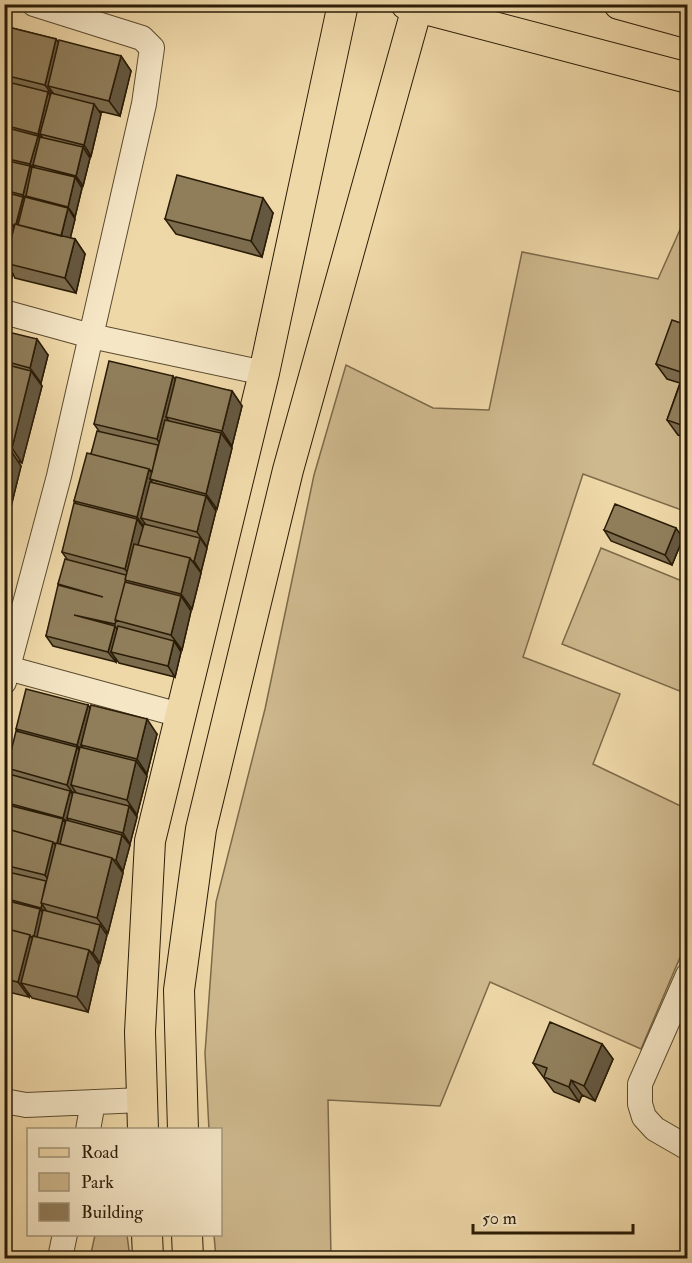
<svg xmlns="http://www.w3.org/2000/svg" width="692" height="1263" font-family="'IM FELL Double Pica',serif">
<rect width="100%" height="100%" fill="#efd8a8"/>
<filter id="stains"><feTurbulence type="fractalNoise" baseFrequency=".00333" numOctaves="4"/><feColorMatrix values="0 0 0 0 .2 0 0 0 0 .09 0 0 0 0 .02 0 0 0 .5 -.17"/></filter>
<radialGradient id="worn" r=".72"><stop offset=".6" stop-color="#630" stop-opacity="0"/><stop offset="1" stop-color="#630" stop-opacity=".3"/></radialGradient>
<!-- green -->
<path fill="#ceb88d" stroke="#7c6a4a" stroke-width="1.5" d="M687,214V512L583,474L523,657L620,694L593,764L687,809V941L641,1049L490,982L440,1106L328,1100L331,1258H216L214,1235L220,1234V1130H209L205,1053L216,902L265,709L314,475L346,365L433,408L489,410L522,252L658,279Z
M601,548L687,583V694L562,644Z
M95,1235H127L130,1258H90Z"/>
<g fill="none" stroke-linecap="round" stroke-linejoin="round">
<defs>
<path id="minor" d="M4,312L91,336L264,373
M4,667L180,715
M4,682L59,476L144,104L152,48L142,38L34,4
M688,975L640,1084V1104L644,1117L655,1129L688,1148
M4,1101L26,1105L142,1100
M88,1130L93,1102
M60,1258L65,1234"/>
<path id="major" d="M406,4L688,78
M619,4L688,23
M143,1130L140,1032L150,841L264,373L343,4
M183,1130L179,990L201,829L288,470L418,4
M147,1234L148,1258
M187,1234L188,1258"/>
</defs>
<!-- minor casing -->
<use href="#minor" stroke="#5b4b2f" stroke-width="26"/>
<!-- major casing -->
<use href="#major" stroke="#2a1c07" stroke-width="32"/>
<!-- minor -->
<use href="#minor" stroke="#f5e6c6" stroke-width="24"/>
<!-- major -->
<use href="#major" stroke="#efd8a8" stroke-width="30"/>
</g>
<!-- wall -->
<path fill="#7c6c4e" stroke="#2a1c07" stroke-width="1.5" d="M4,26L56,39L58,43L121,56L131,71L120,116L99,111L101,114L91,156L88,155L90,158L83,186H81L82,188L75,217H73L75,219L70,238L75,239L85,254L76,293L15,278L13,274L12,277L4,275Z
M273,213L262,257L176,234L165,219Z
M687,325V438L678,435L667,420L680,383L667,379L656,364Z
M4,331L48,355L41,383L39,382L42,386L22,463L18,461L21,466L4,535Z
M175,380L232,391L242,406L232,446L230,445L232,448L217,509L214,508L216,511L207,547L206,546L207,548L201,572L199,571L201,573L192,609H190L191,611L182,650L180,649L181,652L175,677L119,663L116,659V662L53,646L46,636L60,585L58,584L67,559L62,552L77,504L74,501L99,431L94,424Z
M604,530L683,538L672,565L611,541Z
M88,705L90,708L157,734L147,774H145L147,776L137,815L135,814L137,817L130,844L128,843L130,845L123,871L121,870L123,873L108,933L105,932L107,935L100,963L98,962L99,965L88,1012L32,998L29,994V997L4,991V794L11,775L7,768L18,732L16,729Z
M602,1044L613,1059L595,1101L582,1095L579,1102L554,1092L533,1063Z"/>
<!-- shaded-wall -->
<path fill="#655840" stroke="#2a1c07" stroke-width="1.5" d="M56,39L67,54L48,86L56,97V100L45,85Z
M121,56L131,71L120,116L109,101Z
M48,92L55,103L40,134L46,142V144L38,134Z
M94,104L101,114L91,156L84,145Z
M38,136L45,146L33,165L38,173V175L30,164Z
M83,147L90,158L83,186L76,176Z
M30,166L37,177L26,196L31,203L30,205L23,195Z
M75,177L82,188L75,217L68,207Z
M23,197L30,207L25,228L16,226Z
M263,198L273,213L262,257L251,241Z
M68,208L75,219L68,248L61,237Z
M11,223L22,238L5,263L13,274L12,277L4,267V249Z
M75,239L85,254L76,293L65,278Z
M37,339L48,355L41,383L30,368Z
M31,371L42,386L22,463L12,448Z
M173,376L183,391L166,417L174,428L167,454L157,439Z
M232,391L242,406L232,446L222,431Z
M221,433L232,448L217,509L206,494Z
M11,451L21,466L4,535V477Z
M149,469L157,481L150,479L158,491L141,518L149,529L148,532L137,517Z
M206,496L216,511L207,547L197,532Z
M137,519L148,534L134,582L125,569Z
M676,528L683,538L672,565L665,555Z
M200,538L207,548L201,572L194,561Z
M190,558L201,573L192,609L181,594Z
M181,596L191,611L182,650L171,635Z
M115,626L122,636L111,652L116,659V662L108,652Z
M174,641L181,652L175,677L168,666Z
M88,705L98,720L81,745L89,757L88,760L77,745Z
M147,719L157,734L147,774L137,759Z
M77,747L87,762L71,785L79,797L78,800L67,785Z
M136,761L147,776L137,815L127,800Z
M70,791L77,801L67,818L71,825V828L63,818Z
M129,806L137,817L130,844L123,833Z
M63,819L70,830L66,847L57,845Z
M122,835L130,845L123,871L116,860Z
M53,842L64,857L55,890L45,875Z
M112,858L123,873L108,933L97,918Z
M42,904L49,915L48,918L41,908Z
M40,909L48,920L43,940L33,938Z
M100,925L107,935L100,963L93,953Z
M30,935L40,950L21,983L29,994V997L18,982Z
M89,950L99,965L88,1012L77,997Z
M602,1044L613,1059L595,1101L584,1086Z
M571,1080L582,1095L579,1102L569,1087Z"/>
<!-- building -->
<path fill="#907e5b" stroke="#2a1c07" stroke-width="1.5" d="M4,26L56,39L45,85L4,75Z
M59,40L121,56L109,101L48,86Z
M4,81L48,92L38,134L4,125Z
M51,93L94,104L84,145L40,134Z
M4,127L38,136L30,164L4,158Z
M40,137L83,147L76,176L33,165Z
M4,160L30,166L23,195L4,190Z
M32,167L75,177L68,207L26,196Z
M177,175L263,198L251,241L165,219Z
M4,192L23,197L16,224H15L14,226L11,223L4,221Z
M25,197L68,208L61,236L18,225Z
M4,221L11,223L4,249Z
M15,224L75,239L65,278L5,263Z
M672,320L687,325V427L667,420L684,373L656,364Z
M4,331L37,339L30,368L4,361Z
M109,361L173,376L157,439L94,424Z
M4,364L31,371L12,448L4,446Z
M176,377L232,391L222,431L166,417Z
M165,420L221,433L206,494L150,479Z
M97,431L158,445L152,472L149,469L91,454Z
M4,450L11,451L4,477Z
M87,453L149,469L137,517L74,501Z
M150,482L206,496L197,532L141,518Z
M74,503L137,519L125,569L62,552Z
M615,504L676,528L665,555L604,530Z
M144,524L200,538L194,561H192L190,558L138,545Z
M134,544L190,558L181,594L125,580Z
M65,559L126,575L125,580H126V582H125L115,620H116L115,624L74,615L115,626L108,652L46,636L58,585L103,597L58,584Z
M125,582L181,596L171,635L115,620Z
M118,626L174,641L168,666L111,652Z
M26,689L88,705L77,745L16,729Z
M91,705L147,719L137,759L81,745Z
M16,731L77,747L67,785L7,768Z
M80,747L136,761L127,800L71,785Z
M9,774L70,791L63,818L4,802V794Z
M73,792L129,806L123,833L67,818Z
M4,804L63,819L57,843H56L55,844L53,842L4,828Z
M66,820L122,835L116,860H114L112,858L60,844Z
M4,828L53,842L45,875L4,865Z
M56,843L112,858L97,918L41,903Z
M4,871L46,881L41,903L42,904L41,908L4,898Z
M4,900L40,909L34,936L31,937L30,935L4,928Z
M43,910L100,925L93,953L91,952L89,950L37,937Z
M4,928L30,935L18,982L4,979Z
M33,936L89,950L77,997L21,983Z
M550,1022L602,1044L584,1086L571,1080L569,1087L544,1077L547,1068L533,1063Z"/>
<!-- margin -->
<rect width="692" height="1263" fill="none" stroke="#efd8a8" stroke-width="24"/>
<rect x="6" y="6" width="680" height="1251" fill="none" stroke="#2a1c07" stroke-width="3"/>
<rect x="12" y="12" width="668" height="1239" fill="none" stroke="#2a1c07" stroke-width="1.5"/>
<!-- legend -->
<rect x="27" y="1128" width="195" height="108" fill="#f5e6c6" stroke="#a4957a" stroke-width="1.5"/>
<rect x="39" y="1148" width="30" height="9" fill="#efd8a8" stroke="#a4957a" stroke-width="1.5"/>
<text x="81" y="1158" font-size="18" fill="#2a1c07">Road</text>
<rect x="39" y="1173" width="30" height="18" fill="#ceb88d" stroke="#a4957a" stroke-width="1.5"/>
<text x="81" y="1188" font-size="18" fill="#2a1c07">Park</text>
<rect x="39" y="1203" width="30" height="18" fill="#907e5b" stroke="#a4957a" stroke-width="1.5"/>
<text x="81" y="1218" font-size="18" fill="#2a1c07">Building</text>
<!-- scale -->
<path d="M473 1224v9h160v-9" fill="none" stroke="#2a1c07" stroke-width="3"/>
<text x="482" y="1224" font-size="18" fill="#2a1c07" stroke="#f5e6c6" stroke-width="4.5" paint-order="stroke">50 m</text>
<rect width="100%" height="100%" filter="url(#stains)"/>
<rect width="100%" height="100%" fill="url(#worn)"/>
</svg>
